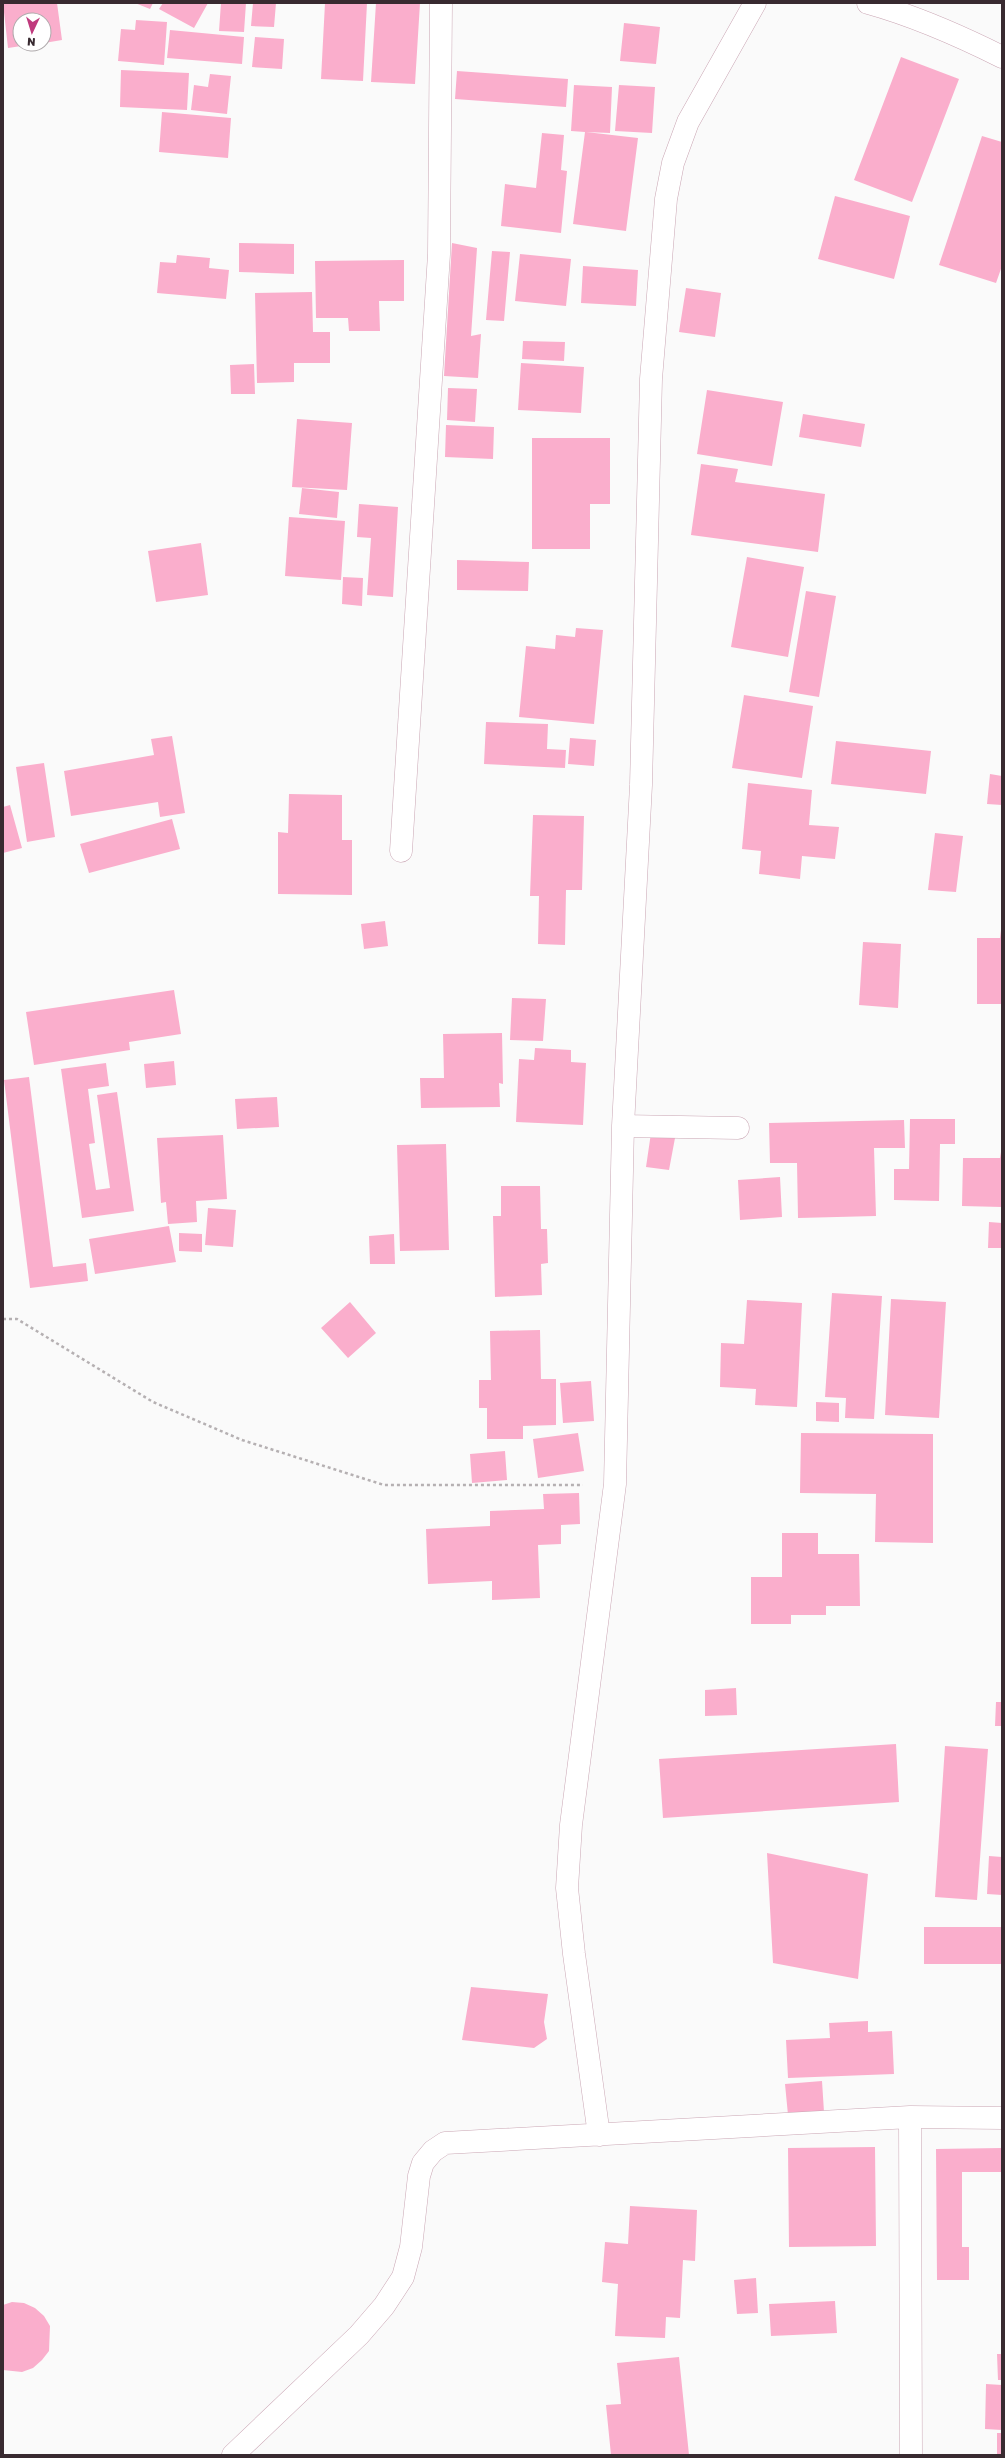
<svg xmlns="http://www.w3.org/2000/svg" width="1005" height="2458" font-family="'Golos Text',sans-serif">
<rect width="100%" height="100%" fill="#fafafa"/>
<!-- building -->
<path fill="#faaecc" d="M3,3H57L62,40L44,43V20H20V44L28,45L8,48Z
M135,3H153L150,9Z
M163,3H208L194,28L159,9Z
M221,3H246L244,32L219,31Z
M253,3H276L274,27L251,26Z
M325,3H367L363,81L321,79Z
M376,3H420L415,84L371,82Z
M136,20L167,22L164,65L118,61L121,29L135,30Z
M624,23L660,27L656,64L620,61Z
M170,30L244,37L242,64L167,58Z
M255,37L284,39L282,69L252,67Z
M901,57L959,79L912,202L854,180Z
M121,70L189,73L187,110L120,107Z
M457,71L568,79L566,107L455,99Z
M210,74L231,76L227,114L191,110L194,85L208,87Z
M574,85L612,87L610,133L586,132L638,138L626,231L573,224L585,132L571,131Z
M619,85L655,87L652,133L615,131Z
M162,112L231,118L228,158L159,152Z
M542,133L564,135L561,170L567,171L561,233L501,226L505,184L536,188Z
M982,136L1002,142V266L996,283L939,265Z
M835,196L910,216L894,279L818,259Z
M239,243L294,244V274L239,272Z
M452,243L477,248L471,336L481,334L478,378L444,376Z
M492,251L510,252L504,321L486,320Z
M520,254L571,259L566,306L515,301Z
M177,255L210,258L209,268L229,270L226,299L157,293L160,262L176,263Z
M404,260V301H379L380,331H349L348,318H316L315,261Z
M583,266L638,270L636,306L581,303Z
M686,288L721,293L715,337L679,332Z
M312,292L313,332H330V363H294V382L257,383L255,293Z
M523,341L565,342L564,361L522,359Z
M521,363L584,367L581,413L518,410Z
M254,364L255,394H231L230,365Z
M448,388L477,389L475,422L447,420Z
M707,390L783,402L772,466L697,454Z
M803,414L865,424L861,447L799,437Z
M297,419L352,423L347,490L292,487Z
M446,425L494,427L493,459L445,457Z
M532,438H610V504H590V549H532Z
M701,464L738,469L735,482L825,494L818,552L691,535Z
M302,488L339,492L337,518L299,514Z
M359,504L398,507L393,597L367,595L371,538L357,537Z
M289,517L345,521L341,580L285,576Z
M201,543L208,595L156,602L148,551Z
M747,557L804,567L788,657L731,647Z
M457,560L529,562L528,591L457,590Z
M343,577L363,578L362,606L342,604Z
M806,591L836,596L819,697L789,692Z
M576,628L603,630L594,724L519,717L526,646L555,649L556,635L575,637Z
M744,695L813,706L802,778L732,768Z
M486,722L548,724L547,749L566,750L565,768L484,764Z
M172,736L185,813L160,817L158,802L71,816L64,771L154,755L151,739Z
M570,738L596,740L594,766L568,764Z
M836,741L931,751L926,794L831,784Z
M44,763L55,837L27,842L16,767Z
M990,774L1002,776V805L987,804Z
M748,783L812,790L809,825L839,827L835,859L802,856L800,879L759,874L761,851L742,849Z
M289,794L342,795V840H352V895L278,894V832L288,833Z
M10,805L22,848L3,853V807Z
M533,815L584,816L582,890H566L565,945L538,944L539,896H530Z
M172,819L180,849L89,873L80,844Z
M935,833L963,836L956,892L928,890Z
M385,921L388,946L364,949L361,924Z
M1001,930L1002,1004H977V938H1000Z
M863,942L901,944L898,1008L859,1005Z
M174,990L181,1034L129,1042L130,1050L34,1065L26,1012Z
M512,998L546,999L543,1041L510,1040Z
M502,1033L503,1084L499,1083L500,1107L421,1108L420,1078H444L443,1034Z
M535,1048L571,1050V1062L586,1063L583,1125L516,1122L519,1059L534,1060Z
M174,1061L176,1085L146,1088L144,1064Z
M106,1063L109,1086L88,1089L95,1143L89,1144L96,1190L110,1188L97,1095L117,1092L134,1211L82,1218L61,1069Z
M29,1077L53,1267L86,1263L88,1281L30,1288L4,1080Z
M277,1097L279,1127L237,1129L235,1099Z
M910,1119H955V1144H940L939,1201L894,1200V1169H909Z
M904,1120L905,1148H874L876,1216L798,1218L797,1163H770L769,1123Z
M651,1133L675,1138L669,1170L646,1167Z
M223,1135L227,1199L196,1201L197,1222L168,1224L166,1202L161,1203L157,1138Z
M446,1144L449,1250L400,1251L397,1145Z
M1001,1152L1002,1207L962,1206L963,1158H1000Z
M780,1177L782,1217L740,1220L738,1180Z
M501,1186H540L541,1229H547L548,1263L541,1264L542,1295L495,1297L493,1216H501Z
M208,1208L236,1210L233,1247L205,1245Z
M989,1222L1002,1223V1248H988Z
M169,1226L176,1262L95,1274L89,1239Z
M179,1233L202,1234V1252L179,1251Z
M394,1234L395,1264H370L369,1236Z
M832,1293L882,1296L874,1419L845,1418L846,1398L825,1397Z
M891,1299L946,1302L939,1418L885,1415Z
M747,1300L802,1303L797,1407L755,1405L756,1389L720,1387L721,1343L744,1344Z
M350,1302L376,1333L348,1358L321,1328Z
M540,1330L541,1379H556V1425L523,1426V1439H487V1408H479V1380H491L490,1331Z
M591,1381L594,1421L563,1423L560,1383Z
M816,1402L839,1403V1422L816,1421Z
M578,1433L584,1471L538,1478L533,1439Z
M801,1433L933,1434V1543L875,1542L876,1494L800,1493Z
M505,1451L507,1480L472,1483L470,1454Z
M579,1493L580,1524L561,1525V1544L538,1545L540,1598L492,1600V1581L428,1584L426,1529L490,1526V1511L544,1509L543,1494Z
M782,1533H818V1554H859L860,1606H826V1615H791V1624H751V1577H782Z
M736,1688L737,1715L705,1716V1690Z
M996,1702H1002V1726H995Z
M896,1744L899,1802L663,1818L659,1759Z
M945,1746L988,1749L977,1900L935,1897Z
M767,1853L868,1874L858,1979L773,1963Z
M989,1856L1002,1857V1895L987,1894Z
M924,1927H1002V1964H924Z
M471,1987L548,1994L544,2022L547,2039L534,2048L462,2040Z
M868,2021V2032L892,2031L894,2074L788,2078L786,2040L830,2038L829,2023Z
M822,2081L824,2112L788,2115L785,2084Z
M875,2147L876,2246L789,2247L788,2148Z
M1002,2148V2172H962V2247H969V2280H937L936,2149Z
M630,2206L697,2210L695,2261L683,2260L680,2318L666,2317L665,2338L615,2336L618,2284L602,2282L605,2242L628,2244Z
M756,2278L758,2313L737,2314L734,2280Z
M835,2301L837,2333L771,2336L769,2304Z
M12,2302L24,2303L35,2308L44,2316L50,2326L49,2351L42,2360L33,2368L22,2372L3,2370V2305Z
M997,2354H1002V2380H998Z
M679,2357L689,2455H611L606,2405L621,2404L617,2363Z
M986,2384L1002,2385V2430L985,2429Z
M997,2433H1002V2455H997Z"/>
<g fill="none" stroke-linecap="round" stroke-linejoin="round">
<defs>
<path id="minor" d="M868,3C915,16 958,35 1002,57
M401,851L439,254L441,3
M623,1126L738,1128
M910,2117L911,2455
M599,2135L574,1954L567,1888L571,1825L615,1484L623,1126L641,785L651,379L666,199L673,163L688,122L755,3
M233,2455L359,2335L384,2306L403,2277L411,2247L419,2176L423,2163L433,2151L445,2143L910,2117L1002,2118"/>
</defs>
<!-- minor casing -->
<use href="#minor" stroke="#caa6b4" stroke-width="23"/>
<!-- path -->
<path stroke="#b5b0b2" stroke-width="2.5" stroke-dasharray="3 3" stroke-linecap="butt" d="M3,1319H17L153,1402L242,1440L384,1485H583"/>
<!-- minor -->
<use href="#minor" stroke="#fff" stroke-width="22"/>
</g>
<!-- border -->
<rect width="1005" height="2458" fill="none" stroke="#382a30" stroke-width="8"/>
<!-- north arrow -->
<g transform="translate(32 32) rotate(184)"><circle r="19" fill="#ffffff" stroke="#afaaac"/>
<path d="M0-3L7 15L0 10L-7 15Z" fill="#c03a7d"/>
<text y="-6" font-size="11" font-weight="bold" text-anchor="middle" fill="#382a30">N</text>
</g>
</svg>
